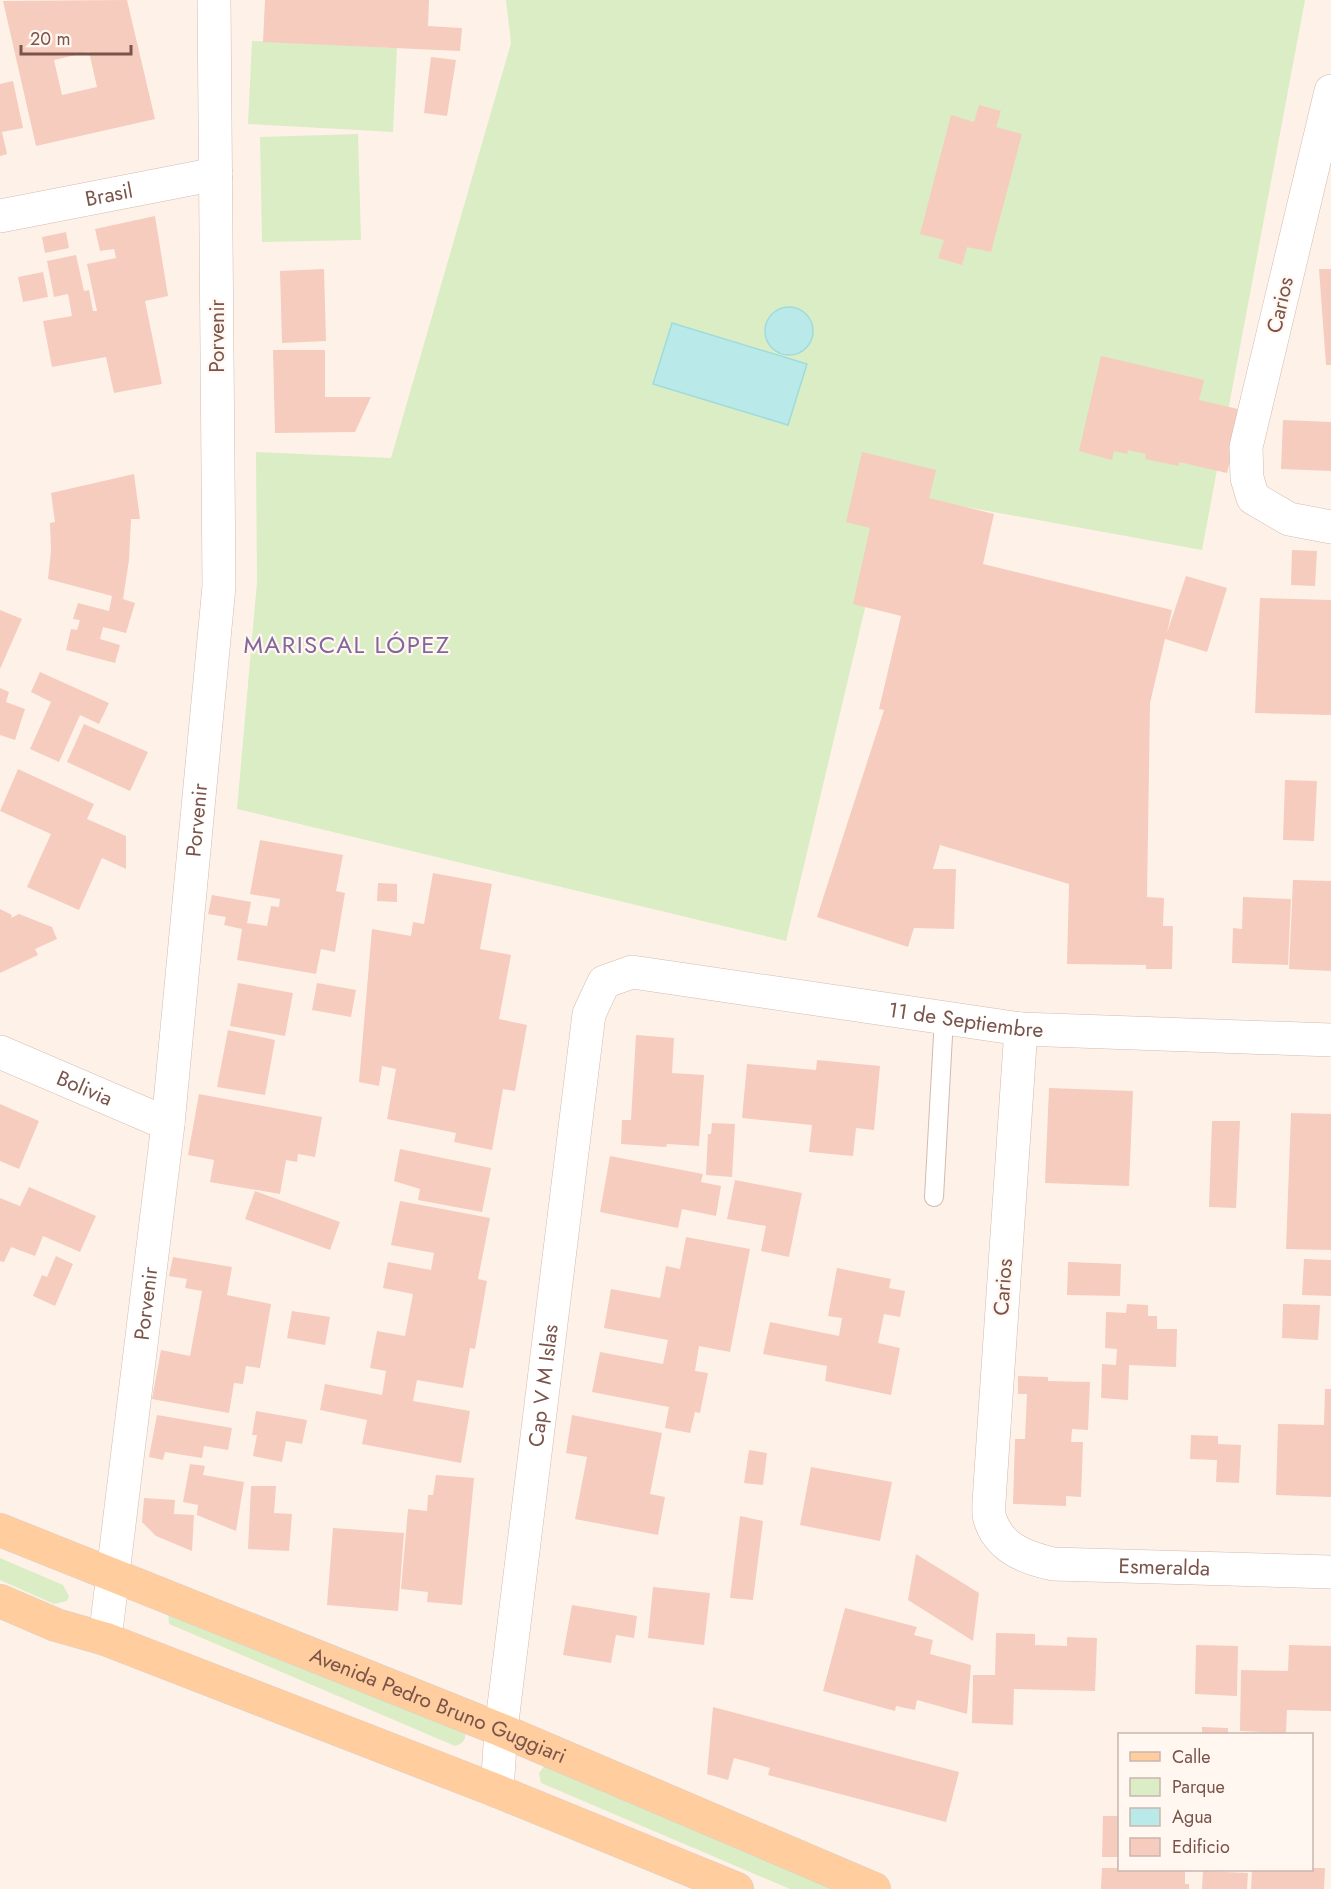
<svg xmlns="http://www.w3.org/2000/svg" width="1331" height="1889" font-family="Jost,sans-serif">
<rect width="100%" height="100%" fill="#fef2e8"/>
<!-- green -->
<path fill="#dbedc5" d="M506,0H1305L1202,550L944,503L884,528L786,941L237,809L257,582L256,452L391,458L511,43Z
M252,41L397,48L393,132L248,124Z
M358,134L361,240L262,242L260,137Z
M0,1558L63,1585L69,1596L67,1601L54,1604L0,1580Z
M168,1610L465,1732C466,1740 463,1744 455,1746L169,1624Z
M545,1765L839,1889H790L541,1783L539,1773Z"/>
<!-- water -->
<path fill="#bae9e9" stroke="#a0dbdc" stroke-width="1.5" d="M765 331a24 24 0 1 1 48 0a24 24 0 1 1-48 0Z
M672,323L807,364L788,425L653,384Z"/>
<!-- building -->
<path fill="#f5ccbe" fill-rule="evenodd" d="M127,0L155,119L36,146L3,1ZM89,52L97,87L62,95L54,60Z
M265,0H429L428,26L462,28L460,51L263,42Z
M431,57L456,60L447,116L424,113Z
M13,81L23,128L2,132L7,154L0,156V84Z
M979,105L1001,111L996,127L1022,134L991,252L967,247L962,265L938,258L944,240L920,234L951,115L974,122Z
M155,216L168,296L145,301L162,384L114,393L106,357L52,367L43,321L72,316L68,294L54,297L47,261L76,255L84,291L89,290L93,311H97L87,264L116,258L114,249L100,251L95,229Z
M66,232L69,248L45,253L42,237Z
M324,269L326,341L282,343L280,271Z
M1319,269H1331V365H1326Z
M43,272L48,297L23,302L18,277Z
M273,350H325V397H371L355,432L275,433Z
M1101,356L1204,380L1199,400L1242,410L1227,473L1179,462V466L1145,459L1146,454L1128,450L1127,454L1114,451L1112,460L1079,451Z
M1283,420L1331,422V471L1281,469Z
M862,452L936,470L929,498L994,514L983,564L1172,610L1167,633L1186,576L1227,588L1207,652L1165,639L1150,703L1147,897L1164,898L1163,926H1173L1172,969H1146V965L1067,964L1069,884L940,845L933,869H956L954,929L914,928L908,947L817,917L884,710L879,709L901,616L853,604L870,528L846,522Z
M134,474L140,519H131L129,560L123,599L135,603L126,633L103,627L100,639L120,645L115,663L66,650L71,629L77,630L80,620L73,619L78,603L109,611L112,596L48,579L51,551L50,523L55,522L51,493Z
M1292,550L1317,551L1315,586L1291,585Z
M1260,598L1331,600V715L1255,713Z
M0,610L22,619L0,669Z
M40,672L109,703L99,724L80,715L59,762L30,749L51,702L31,692Z
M0,688L9,692L6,702L25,709L15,740L0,735Z
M84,724L148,752L130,791L67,762Z
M18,769L94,804L87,819L126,836V869L102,858L79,910L27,887L51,834L0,811Z
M1285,780L1317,781L1314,841L1283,840Z
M260,840L343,855L336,891L345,893L335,952L321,949L316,974L237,960L242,929L224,925L226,917L208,914L212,895L251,902L247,923L267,926L271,906L279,907L280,899L250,894Z
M433,873L492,884L480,949L511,955L499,1019L527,1025L515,1091L503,1089L492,1150L454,1142L456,1133L387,1119L396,1069L382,1066L379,1086L359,1082L372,929L411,936L413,922L424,924Z
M1293,880L1331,881V971L1289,969Z
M378,883L397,884V902L377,901Z
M1243,897L1291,899L1288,965L1232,963L1233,928L1242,929Z
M0,909L12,915L11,918L19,914L52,927L57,939L35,949L38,955L0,973Z
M238,983L293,993L285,1036L230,1026Z
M317,983L356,990L351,1017L312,1010Z
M228,1030L275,1040L265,1095L217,1087Z
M636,1035L674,1038L672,1073L704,1075L699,1146L667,1144L666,1147L621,1144L622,1120H631Z
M817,1060L880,1066L874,1130L856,1128L853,1156L809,1152L812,1125L742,1118L747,1064L816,1070Z
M1049,1088L1133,1091L1129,1186L1045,1183Z
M199,1094L322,1117L315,1157L298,1154L297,1162L286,1160L280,1194L210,1182L214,1160L188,1155Z
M0,1104L39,1121L19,1169L0,1161Z
M1291,1113L1331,1114V1250L1286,1249Z
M1212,1121H1240L1236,1208L1209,1207Z
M712,1123L735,1124L732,1177L706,1175L708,1134H711Z
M400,1149L491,1168L482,1212L418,1200L420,1189L394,1181Z
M610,1156L703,1174L701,1182L721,1186L716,1216L682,1209L678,1228L600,1212Z
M735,1180L802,1193L789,1257L761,1251L766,1226L727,1219Z
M29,1187L96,1216L80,1252L43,1236L35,1256L11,1247L4,1262L0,1261V1198L20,1206Z
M255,1191L340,1222L330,1250L245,1219Z
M400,1201L490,1218L478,1279L487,1281L475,1349L470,1348L463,1388L417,1380L413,1401L470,1411L461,1463L362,1444L367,1420L320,1410L325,1384L382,1395L386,1371L370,1368L377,1331L405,1336L413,1294L383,1288L388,1262L431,1270L434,1253L391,1245Z
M686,1237L750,1249L730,1352L699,1346L695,1371L708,1373L700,1413L695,1412L690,1433L665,1428L669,1407L592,1392L600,1352L663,1364L668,1340L604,1328L611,1289L660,1298L666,1266L680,1269Z
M56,1256L73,1264L55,1306L33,1296L42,1275L47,1277Z
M173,1257L232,1267L227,1295L271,1304L260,1368L246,1366L243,1384L234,1383L229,1413L152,1399L161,1350L190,1356L202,1291L185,1288L187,1279L169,1276Z
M1304,1259L1331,1260V1296L1302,1295Z
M1068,1262L1121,1264L1120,1296L1067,1295Z
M837,1268L891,1279L889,1288L905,1291L900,1317L884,1314L878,1343L900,1348L891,1395L825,1381L827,1366L763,1354L770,1322L839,1336L842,1318L828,1316Z
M1127,1304L1148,1305V1316H1157V1329H1177L1176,1367L1129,1365L1128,1400L1101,1398L1102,1364L1116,1365L1117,1349L1105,1348L1106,1312L1126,1313Z
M1283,1304L1320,1305L1318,1340L1282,1338Z
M292,1311L330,1317L325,1345L287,1338Z
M1018,1376L1048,1377V1381L1090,1382L1088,1430L1072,1429L1071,1442H1083L1081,1497L1066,1496V1506L1013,1504L1015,1439H1025L1027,1394H1018Z
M1325,1389H1331V1497L1276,1495L1278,1424L1324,1425Z
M256,1411L307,1420L302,1444L286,1441L282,1462L253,1456L257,1435H252Z
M157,1415L232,1428L228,1450L204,1446L202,1458L165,1452L163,1460L149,1457Z
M572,1415L662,1433L650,1494L665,1497L658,1535L575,1519L587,1457L566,1453Z
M1191,1435L1218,1436V1444L1241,1445L1239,1483L1216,1482L1217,1460L1190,1459Z
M749,1450L767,1453L763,1485L744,1483Z
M190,1464L205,1466L203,1475L244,1482L236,1531L197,1515L198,1505L183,1502Z
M811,1467L892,1482L880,1541L800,1525Z
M436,1475L474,1478L462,1605L427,1602L428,1592L401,1589L408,1509L427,1511L428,1495H433Z
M251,1486H276L274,1513L292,1514L289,1551L248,1549Z
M144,1498L175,1500L174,1514L194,1515L192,1551L156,1536L142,1522Z
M740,1516L763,1521L753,1600L730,1598Z
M333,1528L404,1533L398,1611L327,1605Z
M916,1554L979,1593L973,1641L908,1600Z
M653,1587L710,1593L704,1645L648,1638Z
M572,1605L637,1616L634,1638L616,1635L611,1663L563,1655Z
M845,1608L917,1627L914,1635L933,1640L930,1654L971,1665L967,1714L917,1700L915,1710L896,1706L895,1711L823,1691Z
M996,1633L1035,1634V1645L1067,1646V1637L1097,1638L1095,1691L1014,1689L1013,1725L972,1723L973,1675H995Z
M1196,1645L1238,1646L1237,1696L1195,1694Z
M1289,1645L1331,1646V1711L1287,1710L1286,1733L1240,1731L1241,1670L1288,1671Z
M713,1707L959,1772L946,1822L768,1775L770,1768L734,1758L728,1780L707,1774Z
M1202,1727L1228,1728V1734H1202Z
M1103,1816H1119V1857H1102Z
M1117,1858L1120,1870H1185V1884H1189V1889H1101L1102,1868H1117Z
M1312,1868H1325L1324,1889H1251L1252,1870Z
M1203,1871L1248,1873L1247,1889H1202Z"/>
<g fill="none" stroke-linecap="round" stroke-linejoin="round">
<defs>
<path id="lane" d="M934,1197L944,1018"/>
<g id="street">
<path d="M1331,91L1246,447L1247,478L1253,498L1289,519L1331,527"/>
<path id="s1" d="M0,216L216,174"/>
<path id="s2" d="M1021,1029L990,1486C990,1496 987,1510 990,1519C999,1548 1026,1558 1053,1564L1331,1572"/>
<path id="s3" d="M0,1052L168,1124"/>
<path id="s4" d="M105,1639L168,1124L219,586L214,0"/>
<path id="s5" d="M497,1791L501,1730L589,1014L604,982L632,972L1021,1029L1331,1040"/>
</g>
<g id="primary">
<path id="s6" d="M0,1530L501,1730L874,1889"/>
<path d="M0,1601L56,1625L105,1639L497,1791L737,1889"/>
</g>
</defs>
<!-- lane casing -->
<use href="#lane" stroke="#d3baaf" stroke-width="20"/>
<!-- street casing -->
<use href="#street" stroke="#d3baaf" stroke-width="34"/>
<!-- primary casing -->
<use href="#primary" stroke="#dacfcc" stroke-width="34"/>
<!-- lane -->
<use href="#lane" stroke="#fff" stroke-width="18"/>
<!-- street -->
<use href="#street" stroke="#fff" stroke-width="33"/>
<!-- primary -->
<use href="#primary" stroke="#ffcd9e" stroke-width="33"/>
</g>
<g text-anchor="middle" stroke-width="4.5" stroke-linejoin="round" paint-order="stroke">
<!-- street labels -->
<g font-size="21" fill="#7a544a" stroke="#fff7f0">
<text dy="7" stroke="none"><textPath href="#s1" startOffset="111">Brasil</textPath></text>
<text transform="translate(1280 305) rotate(-77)" y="7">Carios</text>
<text transform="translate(217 336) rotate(-90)" y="7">Porvenir</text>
<text dy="7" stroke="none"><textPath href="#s4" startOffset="824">Porvenir</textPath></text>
<text dy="7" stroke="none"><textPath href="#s5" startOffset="1185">11 de Septiembre</textPath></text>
<text dy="7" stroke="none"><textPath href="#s3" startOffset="92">Bolivia</textPath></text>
<text transform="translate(1003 1287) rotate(-86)" y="7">Carios</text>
<text dy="7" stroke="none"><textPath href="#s4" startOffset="338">Porvenir</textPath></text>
<text dy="7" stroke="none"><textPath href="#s5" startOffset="408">Cap V M Islas</textPath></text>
<text dy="7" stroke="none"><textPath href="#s2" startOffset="684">Esmeralda</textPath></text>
<text dy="7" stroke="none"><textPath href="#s6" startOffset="472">Avenida Pedro Bruno Guggiari</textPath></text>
</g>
<!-- quarter labels -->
<g font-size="24" letter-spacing="1.5" fill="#82669d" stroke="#fff7f0">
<text x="347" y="653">MARISCAL LÓPEZ</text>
</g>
</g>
<!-- legend -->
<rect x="1118" y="1733" width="195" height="138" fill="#fff7f0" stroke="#cab6ae" stroke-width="1.5"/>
<rect x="1130" y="1752" width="30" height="9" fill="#ffcd9e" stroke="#cab6ae" stroke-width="1.5"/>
<text x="1172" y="1763" font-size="18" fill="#7a544a">Calle</text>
<rect x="1130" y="1778" width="30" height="18" fill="#dbedc5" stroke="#cab6ae" stroke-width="1.5"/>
<text x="1172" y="1793" font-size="18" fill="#7a544a">Parque</text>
<rect x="1130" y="1808" width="30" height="18" fill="#bae9e9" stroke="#cab6ae" stroke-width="1.5"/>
<text x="1172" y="1823" font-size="18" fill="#7a544a">Agua</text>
<rect x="1130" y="1838" width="30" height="18" fill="#f5ccbe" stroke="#cab6ae" stroke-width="1.5"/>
<text x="1172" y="1853" font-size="18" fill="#7a544a">Edificio</text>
<!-- scale -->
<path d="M21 45v9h110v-9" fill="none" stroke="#7a544a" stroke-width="3"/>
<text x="30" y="45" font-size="18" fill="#7a544a" stroke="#fff7f0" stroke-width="4.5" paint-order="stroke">20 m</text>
</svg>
